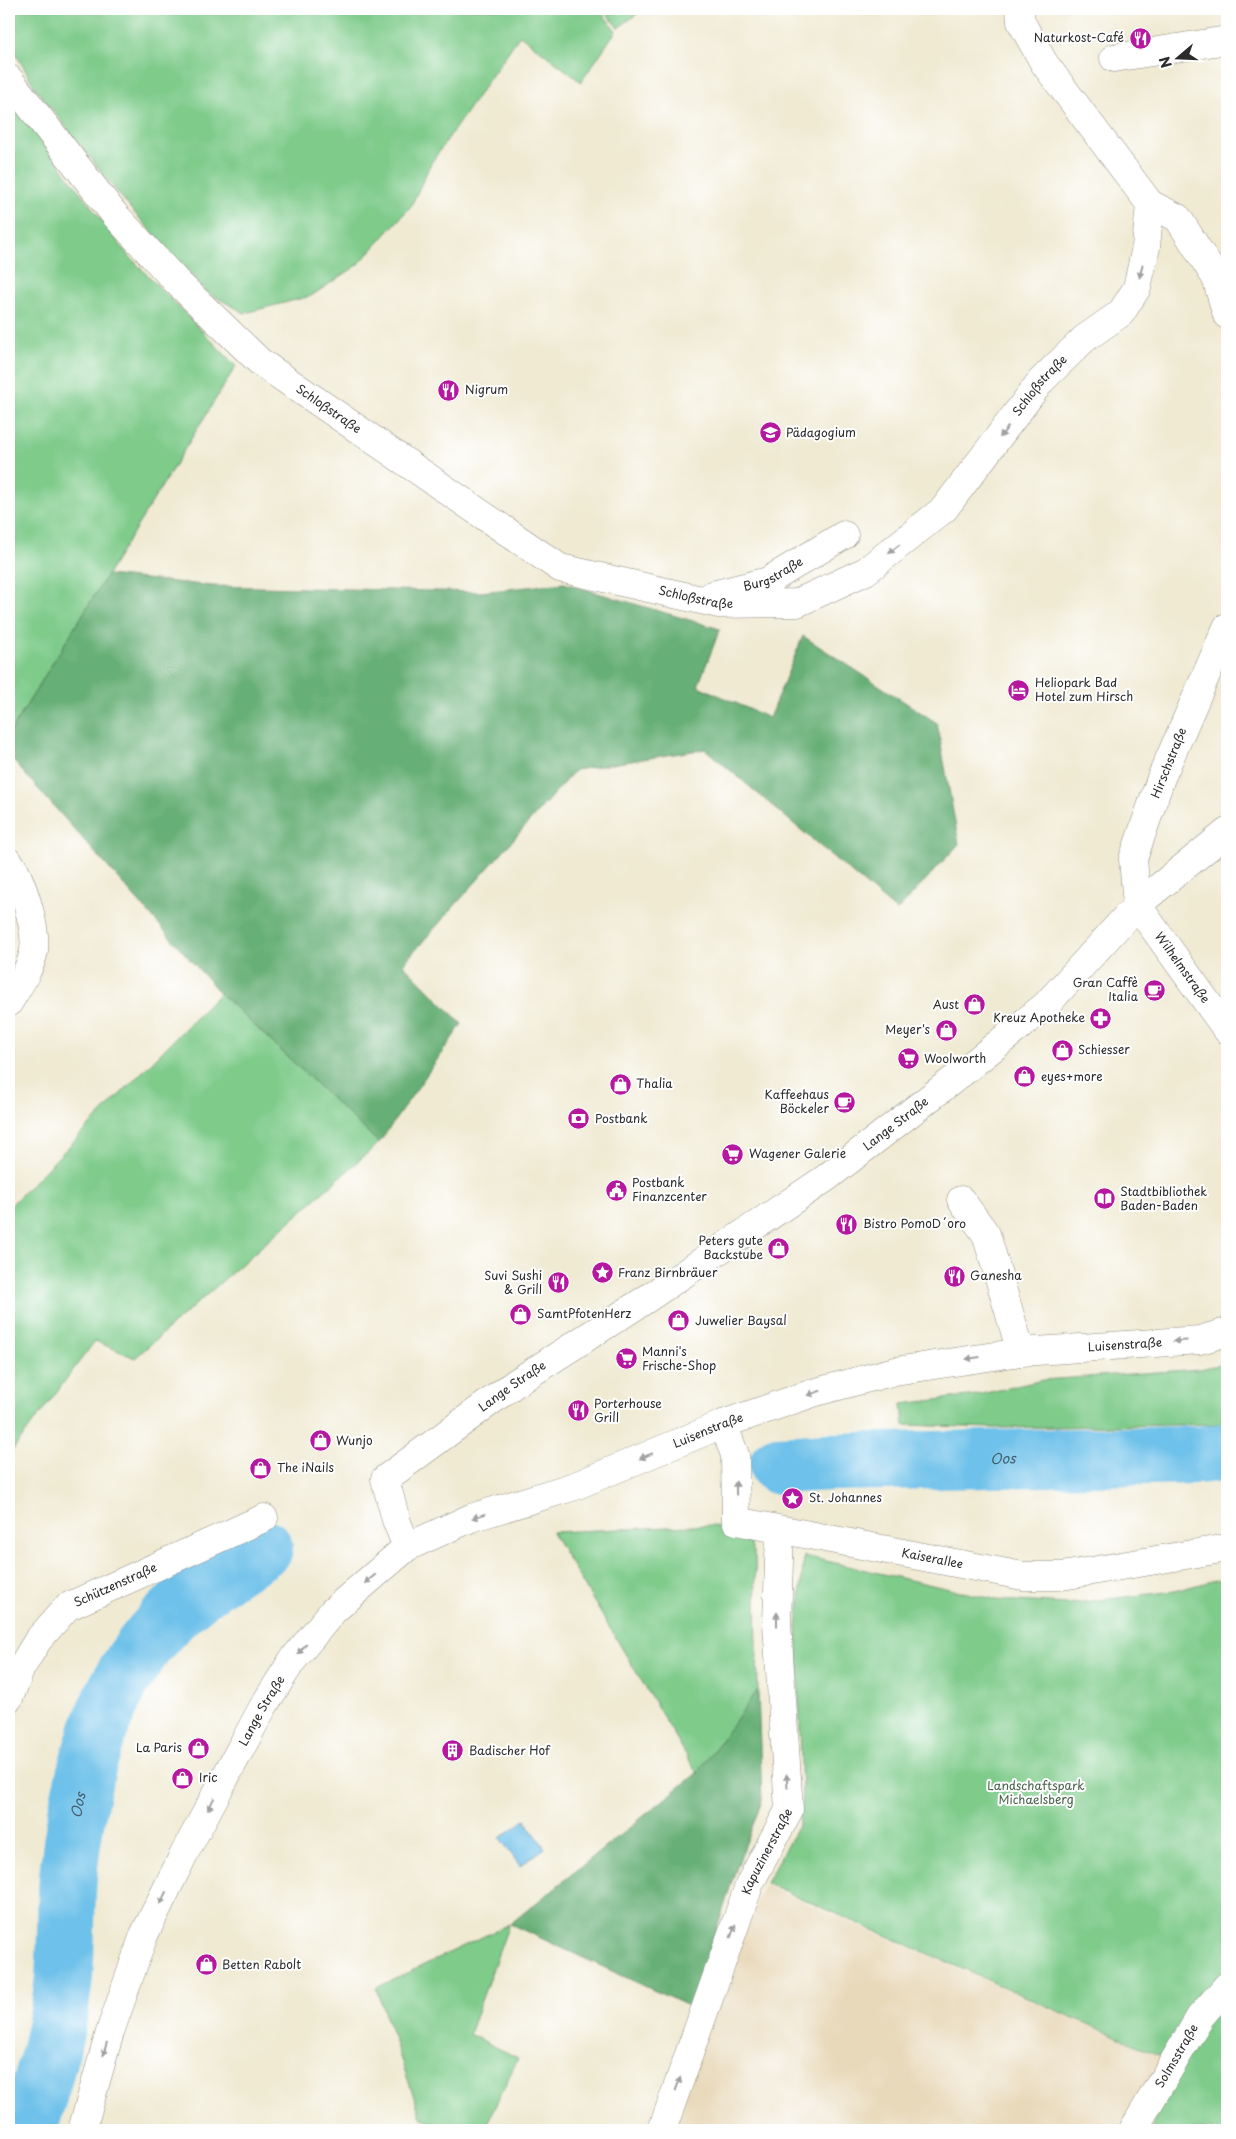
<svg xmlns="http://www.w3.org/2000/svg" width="1236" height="2139" font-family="'Playpen Sans',sans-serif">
<rect width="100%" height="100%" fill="#fff"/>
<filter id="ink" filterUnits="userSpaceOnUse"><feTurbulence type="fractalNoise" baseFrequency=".02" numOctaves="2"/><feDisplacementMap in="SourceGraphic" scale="10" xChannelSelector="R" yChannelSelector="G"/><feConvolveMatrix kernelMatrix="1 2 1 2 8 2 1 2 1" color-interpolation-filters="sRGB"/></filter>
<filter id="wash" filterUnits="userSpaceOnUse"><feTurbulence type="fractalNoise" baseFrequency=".0096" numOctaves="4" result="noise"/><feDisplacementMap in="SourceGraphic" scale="20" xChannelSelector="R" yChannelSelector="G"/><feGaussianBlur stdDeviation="1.12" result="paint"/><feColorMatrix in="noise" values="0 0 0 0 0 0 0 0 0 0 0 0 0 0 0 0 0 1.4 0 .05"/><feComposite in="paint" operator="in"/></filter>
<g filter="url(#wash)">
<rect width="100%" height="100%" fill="#f0ead3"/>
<!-- built -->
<path fill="#e8d9ba" d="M764,1885L1175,2063L1149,2130H651Z"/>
<!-- green -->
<path fill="#7ecb8a" stroke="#547b5a" d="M9,9H599L616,31L581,82L520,35L431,163L411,206L358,265L311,296L245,313L208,293L130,208L36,89L9,42Z
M603,9H644L618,28Z
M9,98L128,255L236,366L9,734Z
M220,993L379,1143L135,1358L95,1341L9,1455V1207Z
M1227,1363V1424L995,1428L904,1425L902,1404L977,1395L1043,1380L1200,1369Z
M713,1525L750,1543L755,1557L758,1690L697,1773L552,1532Z
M804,1556L998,1600L1068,1604L1174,1591L1227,1577V2130H1151L1177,2063L766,1883L799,1824L802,1795L797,1628Z
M509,1924L469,2034L518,2058L484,2130H452L421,2117L376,1988Z"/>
<!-- forest -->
<path fill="#66af76" stroke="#486d50" d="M107,575L213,586L481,592L564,583L720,629L698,686L769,718L803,636L937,723L959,844L897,911L705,749L575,770L403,964L462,1024L379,1143L220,993L9,756V734Z
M758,1690L762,1801L734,1875L692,2008L510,1924L697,1773Z"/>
<!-- water -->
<path fill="#6ec1ea" stroke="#4c768a" d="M525,1820L545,1848L520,1866L500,1838Z"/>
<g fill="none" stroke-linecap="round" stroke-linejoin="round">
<!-- river -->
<g stroke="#6ec1ea" stroke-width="58">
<path id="s1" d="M778,1465L829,1462L1199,1455L1227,1452"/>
<path id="s2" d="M28,2130C43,2080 59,2029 64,1976C67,1940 65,1903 69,1867C78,1786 98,1700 152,1636C182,1599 224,1574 264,1548"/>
</g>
</g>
</g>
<g filter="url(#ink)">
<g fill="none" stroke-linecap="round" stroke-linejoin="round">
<defs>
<g id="street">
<path d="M1114,58L1227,40"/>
<path id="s3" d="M9,79L115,215L176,281L260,362L560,568L719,604L797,603L866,571L944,509L1041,381L1084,339L1121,313L1137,288L1146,247L1150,204L1044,63L1021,22L1020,9"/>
<path d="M1150,204L1178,218L1216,278L1227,315"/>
<path id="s4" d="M712,595L768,581L844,535"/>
<path id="s5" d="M1227,627L1161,778L1133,859L1137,905L1227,1030"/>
<path d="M9,862C22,878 37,929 34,950C31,968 18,987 9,1002"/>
<path d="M961,1200L986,1234L1021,1352"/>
<path id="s6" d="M723,1424L735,1455L736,1521L1023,1576H1062L1227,1548"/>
<path id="s7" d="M407,1547L396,1520L385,1479L517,1382L648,1298L826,1178L958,1076L1046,1005L1137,905L1227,832"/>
<path id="s8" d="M9,1698L21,1668L38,1640L67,1607L264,1518"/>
<path id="s9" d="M82,2130L110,2032L144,1935L184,1854L263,1707L292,1661L333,1611L407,1547L471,1518L575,1486L723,1424L816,1392L895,1371L1021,1352L1200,1340L1227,1332"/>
<path id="s10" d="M662,2130L750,1883L789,1810L777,1623L780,1530"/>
<path id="s11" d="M1133,2130L1200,2017L1227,1986"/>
</g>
</defs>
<!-- street casing -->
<use href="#street" stroke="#8e8a7f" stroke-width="29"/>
<!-- street -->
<use href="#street" stroke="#fff" stroke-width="28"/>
</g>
<!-- one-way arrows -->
<defs><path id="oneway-solid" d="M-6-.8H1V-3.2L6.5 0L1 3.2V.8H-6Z" transform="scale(1.25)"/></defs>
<g fill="#a0a0a0">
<use href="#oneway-solid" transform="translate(1141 271) rotate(103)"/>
<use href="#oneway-solid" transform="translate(1004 432) rotate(127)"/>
<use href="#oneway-solid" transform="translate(894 549) rotate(142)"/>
<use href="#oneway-solid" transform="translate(1180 1341) rotate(176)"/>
<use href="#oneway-solid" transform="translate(973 1358) rotate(172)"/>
<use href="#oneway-solid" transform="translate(814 1393) rotate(163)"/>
<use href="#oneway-solid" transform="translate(646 1456) rotate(157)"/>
<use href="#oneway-solid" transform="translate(736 1488) rotate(-91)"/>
<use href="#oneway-solid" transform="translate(479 1516) rotate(161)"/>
<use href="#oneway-solid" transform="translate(370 1579) rotate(140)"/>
<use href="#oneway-solid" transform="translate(777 1619) rotate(-90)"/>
<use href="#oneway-solid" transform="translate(302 1649) rotate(129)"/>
<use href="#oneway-solid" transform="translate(787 1781) rotate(-94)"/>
<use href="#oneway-solid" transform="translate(211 1804) rotate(118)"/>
<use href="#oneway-solid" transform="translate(163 1898) rotate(116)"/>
<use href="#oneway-solid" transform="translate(733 1931) rotate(-70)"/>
<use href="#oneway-solid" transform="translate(105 2049) rotate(105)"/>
<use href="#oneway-solid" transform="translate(678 2084) rotate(-70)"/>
</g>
</g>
<!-- icons -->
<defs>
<symbol id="restaurant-disc" viewBox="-11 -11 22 22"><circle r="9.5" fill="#b5179e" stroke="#fff"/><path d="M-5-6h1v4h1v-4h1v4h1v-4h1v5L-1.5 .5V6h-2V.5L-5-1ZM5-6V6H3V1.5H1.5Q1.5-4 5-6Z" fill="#fff"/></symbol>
<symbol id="school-disc" viewBox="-11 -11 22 22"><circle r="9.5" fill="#b5179e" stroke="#fff"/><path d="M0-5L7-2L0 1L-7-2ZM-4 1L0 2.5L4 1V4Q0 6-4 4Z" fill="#fff"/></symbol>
<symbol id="hotel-disc" viewBox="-11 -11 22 22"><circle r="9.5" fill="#b5179e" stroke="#fff"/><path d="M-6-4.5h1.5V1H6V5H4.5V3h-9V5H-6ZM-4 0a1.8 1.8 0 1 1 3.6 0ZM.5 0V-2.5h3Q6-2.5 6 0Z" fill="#fff"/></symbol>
<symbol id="cafe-disc" viewBox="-11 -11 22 22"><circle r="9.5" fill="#b5179e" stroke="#fff"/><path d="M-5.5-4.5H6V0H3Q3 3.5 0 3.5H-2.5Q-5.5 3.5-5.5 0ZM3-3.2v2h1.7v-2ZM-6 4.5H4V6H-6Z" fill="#fff"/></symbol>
<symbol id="shop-disc" viewBox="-11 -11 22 22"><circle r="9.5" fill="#b5179e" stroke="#fff"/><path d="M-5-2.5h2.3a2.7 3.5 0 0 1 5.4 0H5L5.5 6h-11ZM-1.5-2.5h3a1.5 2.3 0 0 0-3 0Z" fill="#fff"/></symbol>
<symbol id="pharmacy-disc" viewBox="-11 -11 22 22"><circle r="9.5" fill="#b5179e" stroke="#fff"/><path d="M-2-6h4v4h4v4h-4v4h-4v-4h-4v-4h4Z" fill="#fff"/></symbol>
<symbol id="supermarket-disc" viewBox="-11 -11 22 22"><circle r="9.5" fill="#b5179e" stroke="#fff"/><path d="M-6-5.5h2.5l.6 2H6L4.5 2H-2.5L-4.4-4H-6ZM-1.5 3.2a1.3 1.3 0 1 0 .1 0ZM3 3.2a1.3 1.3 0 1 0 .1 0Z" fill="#fff"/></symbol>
<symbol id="bank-disc" viewBox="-11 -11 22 22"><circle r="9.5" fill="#b5179e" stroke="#fff"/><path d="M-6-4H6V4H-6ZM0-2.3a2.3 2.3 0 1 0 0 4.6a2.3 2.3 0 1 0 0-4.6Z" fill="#fff"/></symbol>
<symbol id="civic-disc" viewBox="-11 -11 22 22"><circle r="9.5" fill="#b5179e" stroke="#fff"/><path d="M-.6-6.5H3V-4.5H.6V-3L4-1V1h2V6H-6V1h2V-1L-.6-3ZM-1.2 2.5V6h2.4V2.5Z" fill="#fff"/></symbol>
<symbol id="library-disc" viewBox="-11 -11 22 22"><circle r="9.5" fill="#b5179e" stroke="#fff"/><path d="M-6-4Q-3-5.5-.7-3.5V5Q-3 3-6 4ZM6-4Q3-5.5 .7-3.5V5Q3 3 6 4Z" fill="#fff"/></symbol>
<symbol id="sight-disc" viewBox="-11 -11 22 22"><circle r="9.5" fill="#b5179e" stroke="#fff"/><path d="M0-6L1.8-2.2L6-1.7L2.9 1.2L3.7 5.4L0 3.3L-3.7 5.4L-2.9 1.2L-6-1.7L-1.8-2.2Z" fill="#fff"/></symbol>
<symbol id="building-disc" viewBox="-11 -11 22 22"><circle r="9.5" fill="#b5179e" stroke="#fff"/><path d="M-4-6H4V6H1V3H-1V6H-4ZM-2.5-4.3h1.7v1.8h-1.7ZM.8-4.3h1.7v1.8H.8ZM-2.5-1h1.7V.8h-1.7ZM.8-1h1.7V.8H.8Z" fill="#fff"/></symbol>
</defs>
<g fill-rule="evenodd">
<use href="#restaurant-disc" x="1128" y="26" width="25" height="25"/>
<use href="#restaurant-disc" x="436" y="378" width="25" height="25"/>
<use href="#school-disc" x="758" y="420" width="25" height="25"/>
<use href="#hotel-disc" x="1006" y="678" width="25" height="25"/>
<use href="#cafe-disc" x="1142" y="978" width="25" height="25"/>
<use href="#shop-disc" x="962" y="992" width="25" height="25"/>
<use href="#pharmacy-disc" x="1088" y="1006" width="25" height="25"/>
<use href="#shop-disc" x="934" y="1018" width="25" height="25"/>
<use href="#shop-disc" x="1050" y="1038" width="25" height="25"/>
<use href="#supermarket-disc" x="896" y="1046" width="25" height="25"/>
<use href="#shop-disc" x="1012" y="1064" width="25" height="25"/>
<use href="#shop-disc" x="608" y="1072" width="25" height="25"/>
<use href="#cafe-disc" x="832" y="1090" width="25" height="25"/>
<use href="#bank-disc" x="566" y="1106" width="25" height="25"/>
<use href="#supermarket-disc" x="720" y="1142" width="25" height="25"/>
<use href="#civic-disc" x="604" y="1178" width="25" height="25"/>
<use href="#library-disc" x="1092" y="1186" width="25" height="25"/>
<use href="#restaurant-disc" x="834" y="1212" width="25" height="25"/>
<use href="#shop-disc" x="766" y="1236" width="25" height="25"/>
<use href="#sight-disc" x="590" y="1260" width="25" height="25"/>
<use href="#restaurant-disc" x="942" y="1264" width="25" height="25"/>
<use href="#restaurant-disc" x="546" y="1270" width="25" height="25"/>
<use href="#shop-disc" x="508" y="1302" width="25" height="25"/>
<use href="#shop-disc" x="666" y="1308" width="25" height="25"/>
<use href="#supermarket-disc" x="614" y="1346" width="25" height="25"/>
<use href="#restaurant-disc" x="566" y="1398" width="25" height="25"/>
<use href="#shop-disc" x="308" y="1428" width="25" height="25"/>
<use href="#shop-disc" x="248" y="1456" width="25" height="25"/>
<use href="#sight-disc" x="780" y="1486" width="25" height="25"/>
<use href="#shop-disc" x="186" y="1736" width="25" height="25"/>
<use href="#building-disc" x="440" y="1738" width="25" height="25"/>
<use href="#shop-disc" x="170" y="1766" width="25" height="25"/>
<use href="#shop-disc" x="194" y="1952" width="25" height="25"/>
</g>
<g text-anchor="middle" stroke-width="4" stroke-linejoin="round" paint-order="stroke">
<!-- poi labels -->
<g font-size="12" fill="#2b2b2b" stroke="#fff" text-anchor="start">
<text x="1124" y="42" text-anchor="end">Naturkost-Café</text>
<text x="465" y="394">Nigrum</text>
<text x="786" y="437">Pädagogium</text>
<text x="1035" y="687">Heliopark Bad<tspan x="1035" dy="14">Hotel zum Hirsch</tspan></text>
<text x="1138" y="987" text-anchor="end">Gran Caffè<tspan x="1138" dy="14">Italia</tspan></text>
<text x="959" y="1009" text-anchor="end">Aust</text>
<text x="1085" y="1022" text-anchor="end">Kreuz Apotheke</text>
<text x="930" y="1034" text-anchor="end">Meyer's</text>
<text x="1078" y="1054">Schiesser</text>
<text x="924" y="1063">Woolworth</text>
<text x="1041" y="1081">eyes+more</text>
<text x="636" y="1088">Thalia</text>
<text x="829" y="1099" text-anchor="end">Kaffeehaus<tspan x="829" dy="14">Böckeler</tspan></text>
<text x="595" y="1123">Postbank</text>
<text x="749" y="1158">Wagener Galerie</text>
<text x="632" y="1187">Postbank<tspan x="632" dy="14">Finanzcenter</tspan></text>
<text x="1120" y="1196">Stadtbibliothek<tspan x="1120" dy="14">Baden-Baden</tspan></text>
<text x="863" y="1228">Bistro PomoD´oro</text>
<text x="763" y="1245" text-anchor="end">Peters gute<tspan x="763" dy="14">Backstube</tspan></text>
<text x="618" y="1277">Franz Birnbräuer</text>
<text x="542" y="1280" text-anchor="end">Suvi Sushi<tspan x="542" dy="14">&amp; Grill</tspan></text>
<text x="970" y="1280">Ganesha</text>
<text x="537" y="1318">SamtPfotenHerz</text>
<text x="695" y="1325">Juwelier Baysal</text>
<text x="642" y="1356">Manni's<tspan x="642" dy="14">Frische-Shop</tspan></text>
<text x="594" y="1408">Porterhouse<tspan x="594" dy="14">Grill</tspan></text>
<text x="336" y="1445">Wunjo</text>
<text x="277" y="1472">The iNails</text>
<text x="809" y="1502">St. Johannes</text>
<text x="182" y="1752" text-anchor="end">La Paris</text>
<text x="469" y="1755">Badischer Hof</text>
<text x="199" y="1782">Iric</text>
<text x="222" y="1969">Betten Rabolt</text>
</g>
<!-- street labels -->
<g font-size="12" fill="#2b2b2b" stroke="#fff">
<text dy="4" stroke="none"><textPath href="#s3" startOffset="1316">Schloßstraße</textPath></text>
<text dy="4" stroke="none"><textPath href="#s3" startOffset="462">Schloßstraße</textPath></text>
<text dy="4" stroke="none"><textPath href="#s4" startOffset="65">Burgstraße</textPath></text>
<text dy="4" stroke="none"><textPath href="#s3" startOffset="882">Schloßstraße</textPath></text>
<text transform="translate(1169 763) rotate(-68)" y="4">Hirschstraße</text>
<text dy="4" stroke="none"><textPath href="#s5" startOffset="374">Wilhelmstraße</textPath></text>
<text dy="4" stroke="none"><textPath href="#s7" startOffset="694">Lange Straße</textPath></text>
<text dy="4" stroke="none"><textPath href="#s9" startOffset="1430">Luisenstraße</textPath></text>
<text dy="4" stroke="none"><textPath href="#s7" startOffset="229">Lange Straße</textPath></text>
<text dy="4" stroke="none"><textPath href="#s9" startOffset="1002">Luisenstraße</textPath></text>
<text dy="4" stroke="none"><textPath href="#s6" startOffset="299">Kaiserallee</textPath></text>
<text dy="4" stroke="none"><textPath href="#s8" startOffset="162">Schützenstraße</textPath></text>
<text dy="4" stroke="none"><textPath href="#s9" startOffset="458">Lange Straße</textPath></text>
<text dy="4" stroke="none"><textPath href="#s10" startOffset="298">Kapuzinerstraße</textPath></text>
<text dy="4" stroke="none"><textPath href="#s11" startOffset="86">Solmsstraße</textPath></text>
</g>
<!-- park labels -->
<g font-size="12" fill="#48634c" stroke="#fff">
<text x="1036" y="1790">Landschaftspark<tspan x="1036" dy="14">Michaelsberg</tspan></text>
</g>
<!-- water labels -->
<g font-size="14" font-style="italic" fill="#42606e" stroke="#fff">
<text dy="5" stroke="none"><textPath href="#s1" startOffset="225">Oos</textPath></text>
<text dy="5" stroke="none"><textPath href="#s2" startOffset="330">Oos</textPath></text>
</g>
</g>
<!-- margin -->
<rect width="1236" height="2139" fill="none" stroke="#fff" stroke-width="30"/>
<!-- north arrow -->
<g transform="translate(1178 58) rotate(251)" stroke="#ffffff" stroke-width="4" paint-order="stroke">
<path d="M0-4L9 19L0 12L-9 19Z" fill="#2b2b2b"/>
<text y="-8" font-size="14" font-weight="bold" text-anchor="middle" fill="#2b2b2b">N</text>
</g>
</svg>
